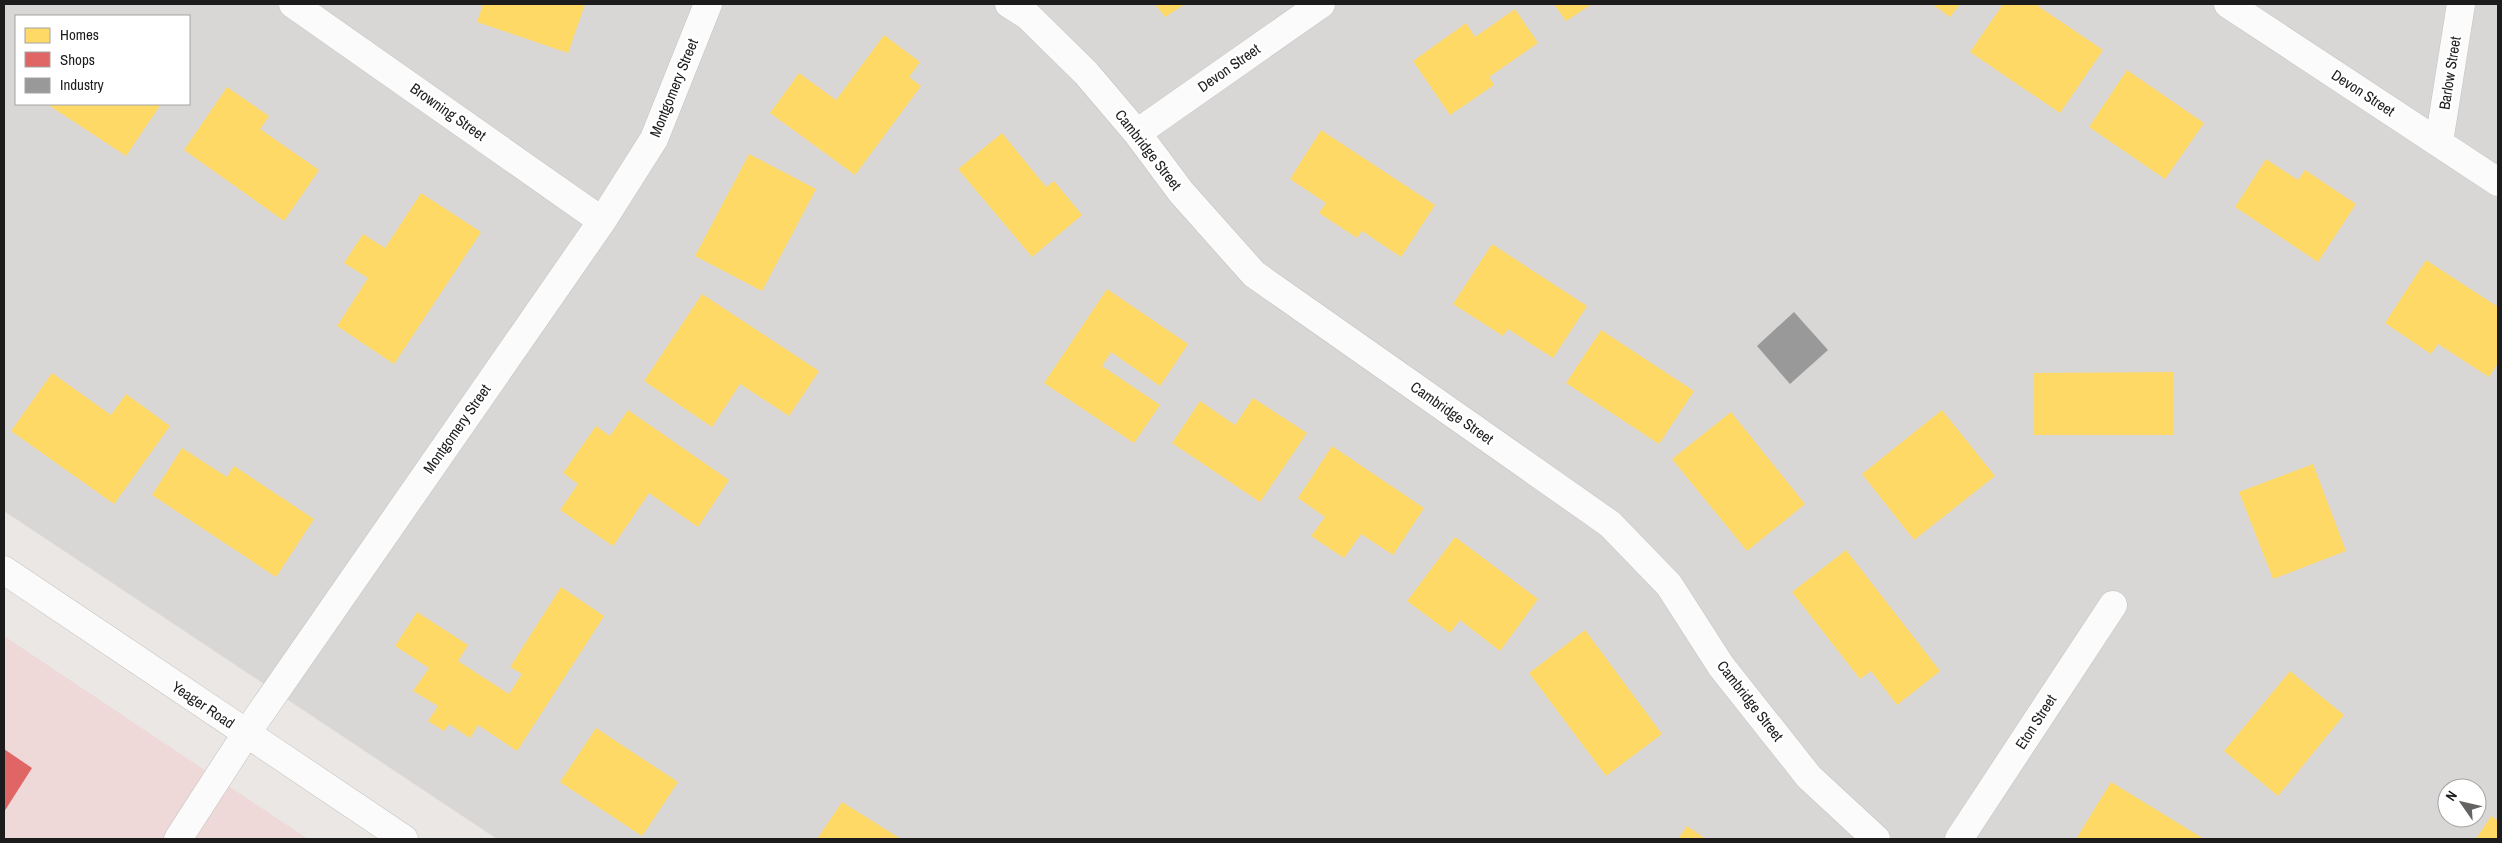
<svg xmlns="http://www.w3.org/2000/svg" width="2502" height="843" font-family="'Archivo Narrow',sans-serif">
<rect width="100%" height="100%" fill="#eae7e4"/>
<!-- residential -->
<path fill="#d9d7d6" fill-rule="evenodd" d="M4,4H2498V839H497L4,511ZM16,16H189V104H16ZM2447,788H2477V818H2447Z"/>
<!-- commercial -->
<path fill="#eed9d8" d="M4,636L308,839H4Z"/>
<!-- homes -->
<path fill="#ffd966" d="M483,4H585L568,53L477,22Z
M1155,4H1185L1165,17Z
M1554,4H1592L1566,21Z
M1932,4H1960L1950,17Z
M2003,4H2035L2103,50L2060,113L1970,52Z
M1515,9L1538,43L1489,77L1494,85L1450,115L1413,61L1466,23L1475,37Z
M884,35L920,62L909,77L921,86L855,175L770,113L799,73L836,100Z
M2127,70L2204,123L2165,179L2089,127Z
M227,87L269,116L260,129L319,170L284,221L184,150Z
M47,104H161L126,156Z
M1321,130L1435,205L1401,257L1362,231L1357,238L1319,213L1326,203L1290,179Z
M1002,133L1046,187L1054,181L1082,215L1032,257L958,169Z
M749,154L816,189L762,291L695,256Z
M2266,159L2298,180L2305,170L2356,204L2318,262L2235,207Z
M421,193L481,232L394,364L337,326L368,278L344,263L363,234L385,248Z
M1492,244L1587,306L1553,358L1508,329L1503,336L1453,304Z
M2426,260L2498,307V363L2489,377L2438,344L2431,354L2385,323Z
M1107,289L1188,344L1160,386L1111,352L1102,366L1160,405L1134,443L1044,383Z
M702,294L819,371L789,416L740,384L712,427L644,381Z
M1601,330L1694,391L1659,444L1566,383Z
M2174,372V435H2033L2034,373Z
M52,373L111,415L126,394L170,426L114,504L11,431Z
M1253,398L1307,433L1260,502L1172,443L1200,401L1235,425Z
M628,410L729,480L698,527L649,493L613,546L560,510L578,484L563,473L596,426L610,436Z
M1942,410L1995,476L1914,540L1862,474Z
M1731,412L1805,504L1747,551L1672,459Z
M1332,446L1424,508L1393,555L1361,534L1344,558L1311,536L1325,517L1298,498Z
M182,448L227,477L234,466L314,519L276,577L152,495Z
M2313,464L2346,551L2273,579L2239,492Z
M1455,537L1538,599L1500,651L1460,620L1450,633L1407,601Z
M1846,550L1940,671L1897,705L1871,671L1860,679L1792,592Z
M561,587L604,616L517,751L478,725L470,738L449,724L444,731L428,721L438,706L413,691L429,668L395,646L417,612L468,645L458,661L509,694L522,674L510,667Z
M1585,630L1662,734L1606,776L1529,673Z
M2290,671L2344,715L2278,796L2224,751Z
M596,728L678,782L642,836L560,782Z
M2111,782L2204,839H2076Z
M842,802L901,839H817Z
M2491,816L2498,821V839H2476Z
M1687,826L1706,839H1678Z"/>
<!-- shops -->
<path fill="#e06666" d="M4,749L32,768L4,812Z"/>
<!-- industry -->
<path fill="#999" d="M1794,312L1828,350L1790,384L1757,346Z"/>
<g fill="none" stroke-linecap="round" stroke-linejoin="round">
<defs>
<path id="minor" d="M293,4L602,221
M1009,4L1028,16L1086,73L1137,133L1181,192L1254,274L1610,524L1669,585L1721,666L1809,777L1876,839
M2228,4L2498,182
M1137,133L1321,4
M2439,142L2461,4
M4,570L404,839
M178,839L246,734L602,221L654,139L708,4
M1959,839L2113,605"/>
</defs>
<!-- minor casing -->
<use href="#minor" stroke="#c3c2c0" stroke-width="29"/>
<!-- minor -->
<use href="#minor" stroke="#fcfbfb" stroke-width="28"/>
</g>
<g text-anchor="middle" stroke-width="5" stroke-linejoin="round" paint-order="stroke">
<!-- street labels -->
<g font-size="15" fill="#1c1c1c" stroke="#fff">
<text transform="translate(1229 68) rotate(-35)" y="5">Devon Street</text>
<text transform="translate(2450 73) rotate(-81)" y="5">Barlow Street</text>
<text transform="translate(674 88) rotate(-68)" y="5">Montgomery Street</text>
<text transform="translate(2363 93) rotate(33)" y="5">Devon Street</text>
<text transform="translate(448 112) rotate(35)" y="5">Browning Street</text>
<text transform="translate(1148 150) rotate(52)" y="5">Cambridge Street</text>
<text transform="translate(1452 413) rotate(35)" y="5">Cambridge Street</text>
<text transform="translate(457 429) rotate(-55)" y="5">Montgomery Street</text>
<text transform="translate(1750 701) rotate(52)" y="5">Cambridge Street</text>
<text transform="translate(203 705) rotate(34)" y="5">Yeager Road</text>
<text transform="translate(2036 722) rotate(-57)" y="5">Eton Street</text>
</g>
</g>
<!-- border -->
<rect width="2502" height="843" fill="none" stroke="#1c1c1c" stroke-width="10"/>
<!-- legend -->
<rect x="15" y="15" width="175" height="90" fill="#ffffff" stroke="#a4a4a4"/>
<rect x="25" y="28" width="25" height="15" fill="#ffd966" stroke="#a4a4a4"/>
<text x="60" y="40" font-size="15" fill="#1c1c1c">Homes</text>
<rect x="25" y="52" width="25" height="15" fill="#e06666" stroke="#a4a4a4"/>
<text x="60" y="65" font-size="15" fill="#1c1c1c">Shops</text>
<rect x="25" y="78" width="25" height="15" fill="#999999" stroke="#a4a4a4"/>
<text x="60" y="90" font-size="15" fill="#1c1c1c">Industry</text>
<!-- north arrow -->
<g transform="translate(2462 803) rotate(304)"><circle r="24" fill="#ffffff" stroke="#a4a4a4"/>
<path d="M0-4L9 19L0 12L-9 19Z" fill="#646362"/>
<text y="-8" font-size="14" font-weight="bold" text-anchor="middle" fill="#1c1c1c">N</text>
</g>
</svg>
